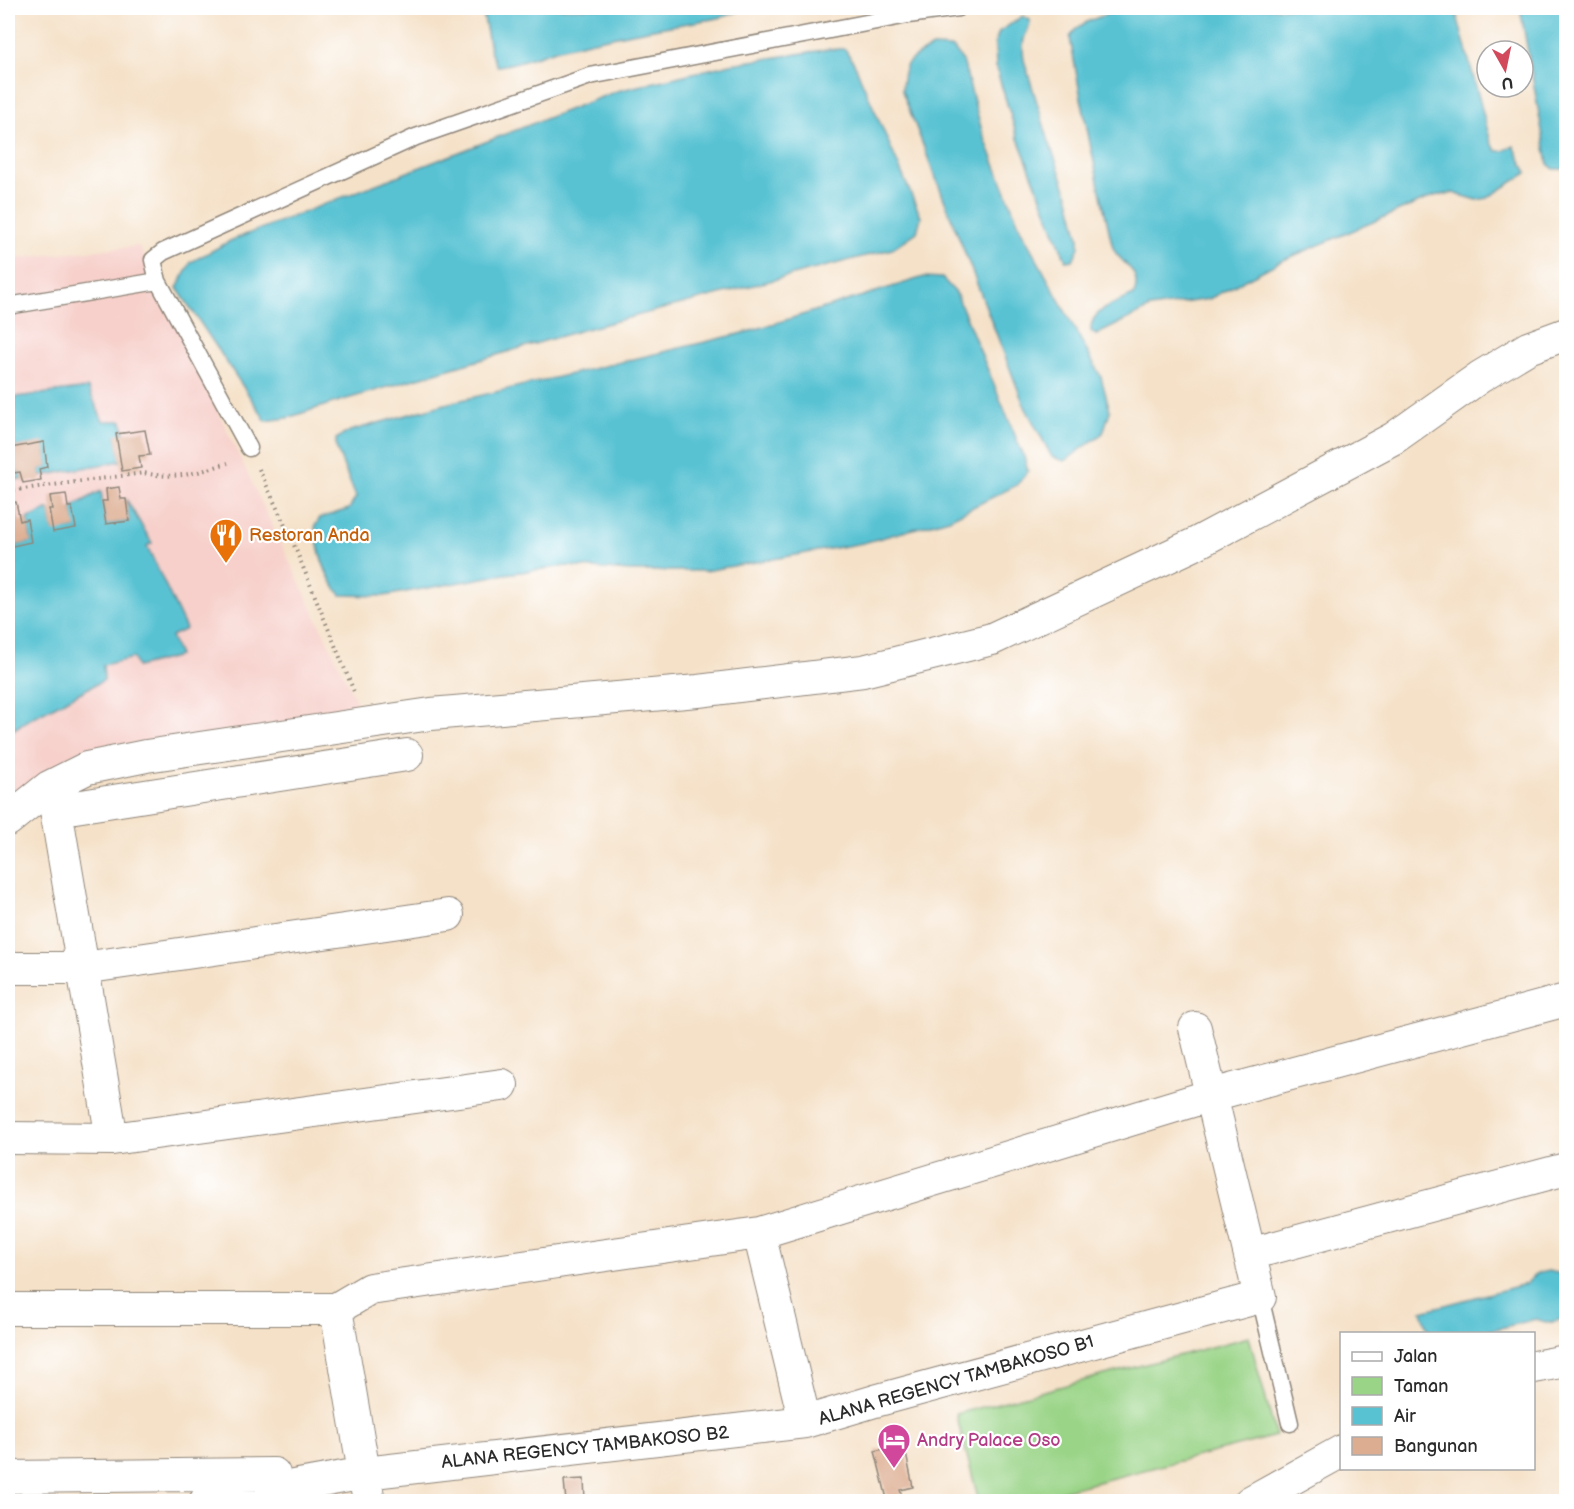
<svg xmlns="http://www.w3.org/2000/svg" width="1574" height="1509" font-family="'Balsamiq Sans',sans-serif">
<rect width="100%" height="100%" fill="#fff"/>
<filter id="ink" filterUnits="userSpaceOnUse"><feTurbulence type="fractalNoise" baseFrequency=".0167" numOctaves="2"/><feDisplacementMap in="SourceGraphic" scale="12" xChannelSelector="R" yChannelSelector="G"/><feConvolveMatrix kernelMatrix="1 2 1 2 8 2 1 2 1" color-interpolation-filters="sRGB"/></filter>
<filter id="wash" filterUnits="userSpaceOnUse"><feTurbulence type="fractalNoise" baseFrequency=".008" numOctaves="4" result="noise"/><feDisplacementMap in="SourceGraphic" scale="24" xChannelSelector="R" yChannelSelector="G"/><feGaussianBlur stdDeviation="1.35" result="paint"/><feColorMatrix in="noise" values="0 0 0 0 0 0 0 0 0 0 0 0 0 0 0 0 0 1.4 0 .05"/><feComposite in="paint" operator="in"/></filter>
<g filter="url(#wash)">
<rect width="100%" height="100%" fill="#f5e1c8"/>
<!-- built -->
<path fill="#f7d0cb" d="M139,246L367,724L146,756L8,820V259Z"/>
<!-- green -->
<path fill="#9ad487" stroke="#628059" stroke-width="1.5" d="M1249,1337L1276,1436L1024,1501H979L956,1414Z"/>
<!-- water -->
<path fill="#58c2d3" stroke="#42767f" stroke-width="1.5" d="M482,8H743C730,18 710,19 695,22C649,29 604,38 559,49C538,55 518,64 497,66L491,54Z
M1129,8H1455L1491,143L1497,151H1503L1514,146L1527,173L1487,198L1477,200L1453,193L1434,196L1279,262L1209,299L1150,308L1096,335L1091,331C1089,310 1118,302 1134,295C1144,266 1116,264 1112,244C1096,175 1082,107 1070,38C1076,20 1111,14 1129,8Z
M1520,8H1566V169H1554L1548,164Z
M1023,16L1030,20C1031,28 1026,31 1024,39C1022,46 1023,53 1024,60L1050,145L1068,194L1079,238V247L1073,260L1066,261L1017,136L996,68L995,43L999,32Z
M932,47L953,48L963,61L982,131L1021,230L1101,377L1110,411L1103,433L1065,461L1052,457L1024,405L902,91C903,61 907,61 932,47Z
M830,49H845L854,63L921,217L917,232L892,249L582,330L333,403L287,418L266,421L177,288L191,262L232,240L617,91L731,64Z
M924,277L942,278L956,293L1024,457L1028,471L1017,485L949,519L863,543L705,571H630L567,566L505,574L384,596L341,595C324,576 318,551 315,526L320,518L349,509L356,497L336,447V439L350,431L449,403L747,332Z
M88,388L103,421H122L124,433L116,435L121,461L40,476L39,469L47,467L43,443L10,448L14,472H20L22,479L8,480V398Z
M101,491L106,524L129,521L126,499L152,543L147,546L186,629L171,636L179,656L137,667L133,658L103,665L104,680L28,720L8,733V547L31,542L27,519L49,509L53,531L75,528L72,507Z
M1548,1271L1562,1274L1566,1278V1315L1562,1319L1549,1323L1536,1319L1480,1333H1429L1422,1311L1526,1284L1536,1274Z"/>
<g id="blocks">
<!-- building -->
<path fill="#ddad91" d="M145,430L150,455L139,456L141,468L122,471L116,434Z
M44,442L47,467L39,469L41,480L23,483L20,472L14,473L10,448Z
M119,487L121,499H126L129,521L106,524L102,501H107L106,489Z
M66,494L68,507H72L76,528L53,532L49,509H52L50,496Z
M16,502L20,521L27,519L31,542L8,547V503Z
M904,1444L913,1487L900,1490L902,1496L887,1499L875,1451Z
M584,1479L585,1502H566L564,1480Z"/>
</g>
</g>
<g filter="url(#ink)">
<use href="#blocks" fill-opacity="0" stroke="#90867a" stroke-width="1.5"/>
<g fill="none" stroke-linecap="round" stroke-linejoin="round">
<defs>
<path id="service" d="M8,306L158,281
M249,448L158,281L153,260L163,252L416,137L590,76L908,15L958,8
M1260,1297L1290,1423"/>
<path id="minor" d="M49,787L56,810L112,1139
M56,810L407,755
M8,820L49,787L87,768L146,756L431,714L698,691L863,671L992,639L1195,544L1394,438L1480,377L1528,348L1566,334
M8,968H83L448,915
M8,1138L112,1139L502,1085
M759,1233L805,1422L875,1401L1260,1297L1195,1028
M1250,1254L1566,1169
M8,1309H336
M1534,1367L1566,1361
M8,1477L274,1474
M205,1502L365,1473L805,1422
M369,1502L336,1309L370,1289L759,1233L1212,1095L1566,1000
M1250,1502L1342,1451"/>
</defs>
<!-- service casing -->
<use href="#service" stroke="#90867a" stroke-width="19"/>
<!-- minor casing -->
<use href="#minor" stroke="#90867a" stroke-width="34"/>
<!-- path -->
<path stroke="#90867a" stroke-width="4" stroke-dasharray="1.5 4.5" stroke-linecap="butt" d="M259,469L294,545L355,694
M8,491L144,473C178,480 196,473 228,463"/>
<!-- service -->
<use href="#service" stroke="#fff" stroke-width="16"/>
<!-- minor -->
<use href="#minor" stroke="#fff" stroke-width="32"/>
</g>
</g>
<!-- icons -->
<defs>
<symbol id="restaurant-pin" viewBox="-11 -11 22 30"><path d="M0 17L-7.5 6A9.5 9.5 0 1 1 7.5 6Z" fill="#e8710a" stroke="#fff"/><path d="M-5-6h1v4h1v-4h1v4h1v-4h1v5L-1.5 .5V6h-2V.5L-5-1ZM5-6V6H3V1.5H1.5Q1.5-4 5-6Z" fill="#fff"/></symbol>
<symbol id="hotel-pin" viewBox="-11 -11 22 30"><path d="M0 17L-7.5 6A9.5 9.5 0 1 1 7.5 6Z" fill="#d1479c" stroke="#fff"/><path d="M-6-4.5h1.5V1H6V5H4.5V3h-9V5H-6ZM-4 0a1.8 1.8 0 1 1 3.6 0ZM.5 0V-2.5h3Q6-2.5 6 0Z" fill="#fff"/></symbol>
</defs>
<g fill-rule="evenodd">
<use href="#restaurant-pin" x="207" y="516" width="38" height="52"/>
<use href="#hotel-pin" x="875" y="1421" width="38" height="52"/>
</g>
<g text-anchor="middle" stroke-width="4.5" stroke-linejoin="round" paint-order="stroke">
<!-- food labels -->
<g font-size="18" fill="#c56008" stroke="#fff" text-anchor="start">
<text x="249" y="541">Restoran Anda</text>
</g>
<!-- street labels -->
<g font-size="18" fill="#2b2b2b" stroke="#fff">
<text transform="translate(956 1380) rotate(-16)" y="6">ALANA REGENCY TAMBAKOSO B1</text>
<text transform="translate(585 1447) rotate(-6)" y="6">ALANA REGENCY TAMBAKOSO B2</text>
</g>
<!-- hotel labels -->
<g font-size="18" fill="#b23c85" stroke="#fff" text-anchor="start">
<text x="917" y="1446">Andry Palace Oso</text>
</g>
</g>
<!-- margin -->
<rect width="1574" height="1509" fill="none" stroke="#fff" stroke-width="30"/>
<!-- legend -->
<rect x="1340" y="1332" width="195" height="138" fill="#ffffff" stroke="#aaaaaa" stroke-width="1.5"/>
<rect x="1352" y="1352" width="30" height="9" fill="#ffffff" stroke="#aaaaaa" stroke-width="1.5"/>
<text x="1394" y="1362" font-size="18" fill="#2b2b2b">Jalan</text>
<rect x="1352" y="1377" width="30" height="18" fill="#9ad487" stroke="#aaaaaa" stroke-width="1.5"/>
<text x="1394" y="1392" font-size="18" fill="#2b2b2b">Taman</text>
<rect x="1352" y="1407" width="30" height="18" fill="#58c2d3" stroke="#aaaaaa" stroke-width="1.5"/>
<text x="1394" y="1422" font-size="18" fill="#2b2b2b">Air</text>
<rect x="1352" y="1437" width="30" height="18" fill="#ddad91" stroke="#aaaaaa" stroke-width="1.5"/>
<text x="1394" y="1452" font-size="18" fill="#2b2b2b">Bangunan</text>
<!-- north arrow -->
<g transform="translate(1505 69) rotate(171)"><circle r="28" fill="#ffffff" stroke="#aaaaaa" stroke-width="1.5"/>
<path d="M0-4.5L10 22L0 15L-10 22Z" fill="#d1495b"/>
<text y="-9" font-size="16" font-weight="bold" text-anchor="middle" fill="#2b2b2b">U</text>
</g>
</svg>
